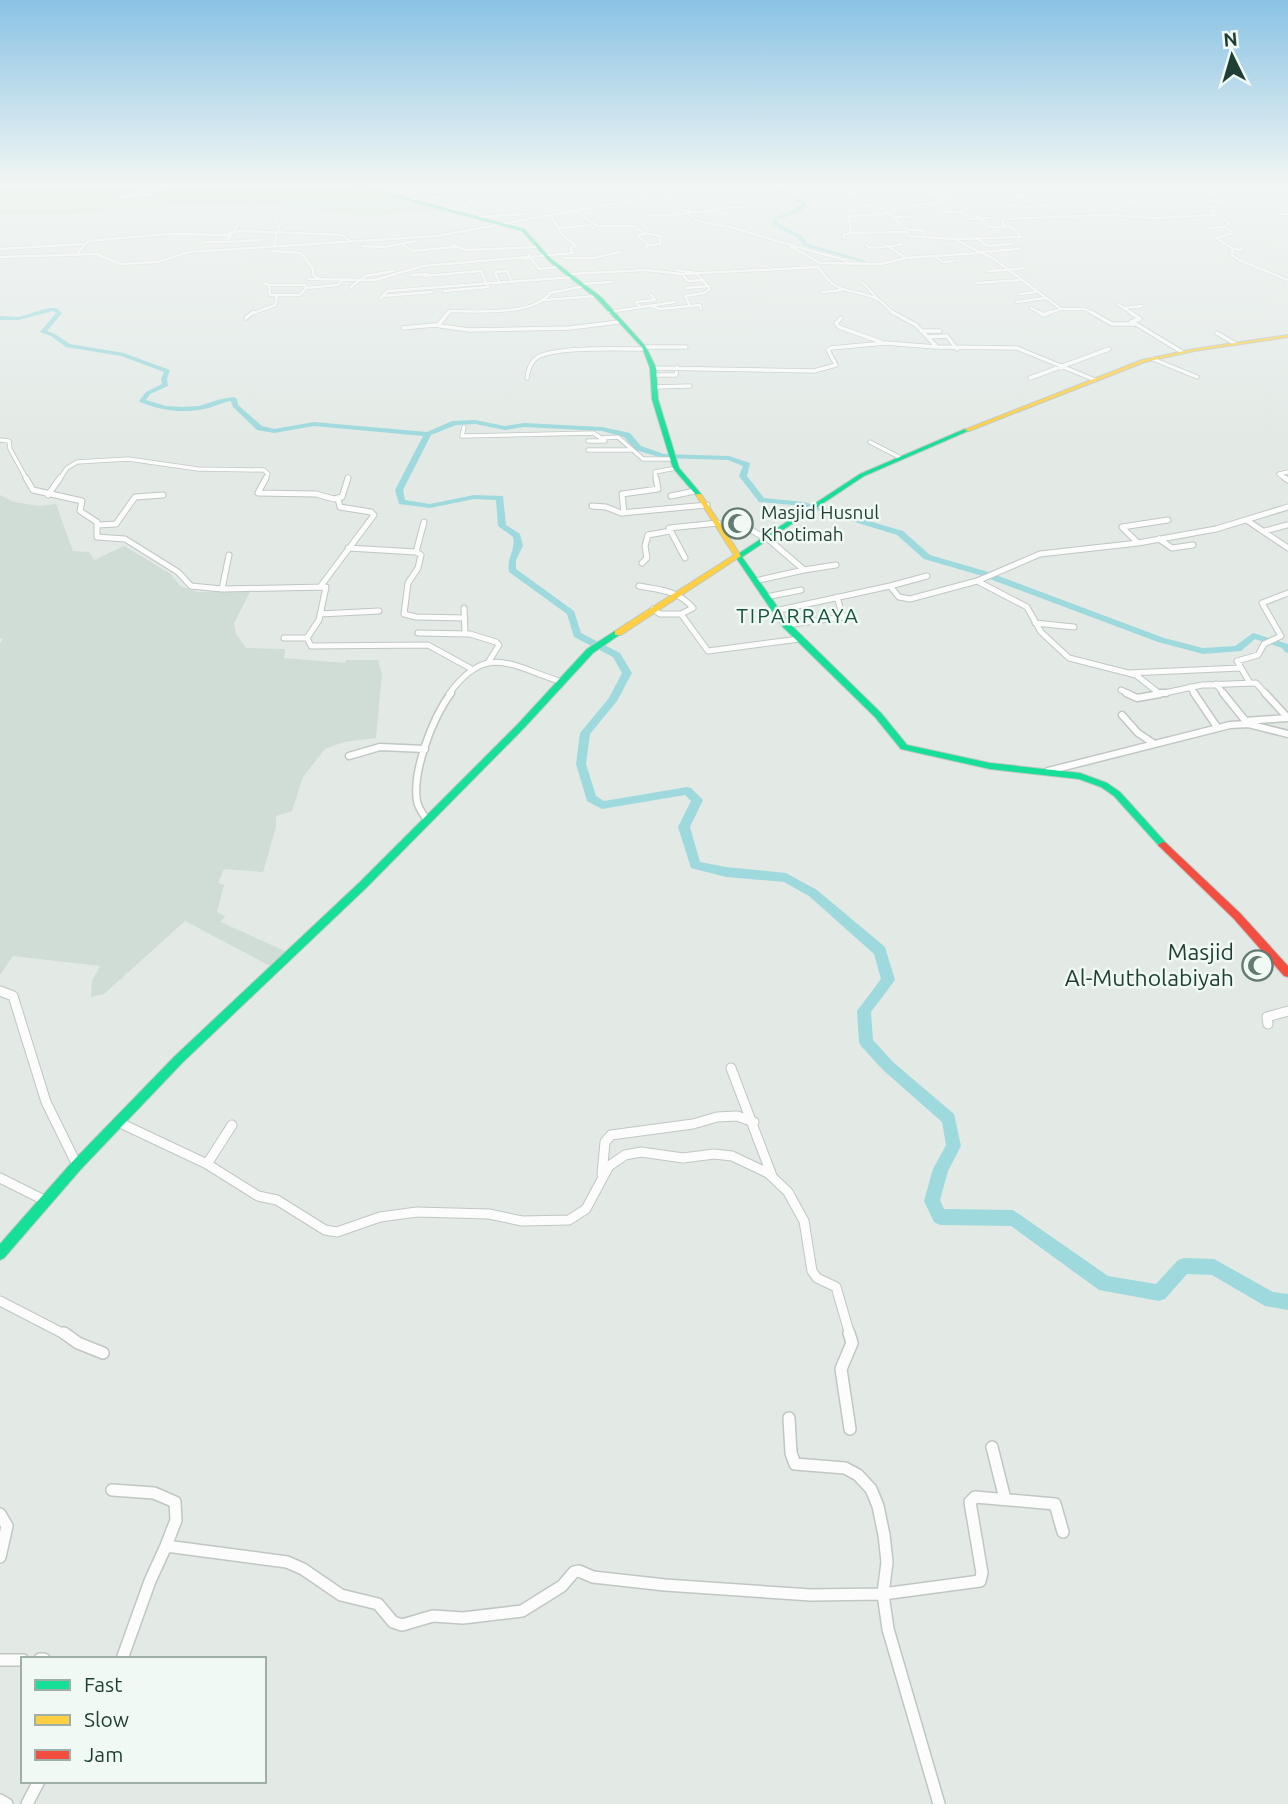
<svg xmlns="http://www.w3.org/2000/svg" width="1288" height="1804" font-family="Ubuntu,sans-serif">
<rect width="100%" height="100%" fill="#e3eae6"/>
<!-- built -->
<path fill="#d0dcd6" d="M0,495L14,502L39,506L56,504L73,551L89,552L94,560L124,546L171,574L180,586L198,592L251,590L234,623L236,634L246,648L285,649L284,658L345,663L346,660H378L382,674L376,738L344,742L325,749L303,777L292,811L276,816V827L263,872L224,869L218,883L224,885L217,912L225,916L221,922L287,952L272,967L185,921L104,994L91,997L92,981L100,966L13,956L0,975V643L3,639L0,638Z"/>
<!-- green -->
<path fill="#cae5d1" d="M0,186H350L450,212L404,211L376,217L276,205L180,203L76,214H0Z"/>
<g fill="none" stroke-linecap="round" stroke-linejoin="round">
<!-- river -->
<path fill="#9ed9dd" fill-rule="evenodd" d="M771,186H776L806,203V207L795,214L777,220V223L802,236L808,244L866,261V263L804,246L798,238L773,225V218L791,212L802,204Z
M48,308H56L62,313L47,331L55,334L70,344L124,353L170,370L167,379L168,386L150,394L146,400L166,406L182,407L199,406L221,399L234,397L237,399L238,405L262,426L274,429L314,422L427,432L452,421L475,420L505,426L524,423L602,427L630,433L641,446L664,454L729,456L750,463L747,476L764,498L804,502L903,531L930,555L985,571L1164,638L1203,648L1235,646L1253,633L1288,644V653L1285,652L1282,648L1255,639L1241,651L1203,654L1158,642L979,575L924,559L897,535L803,506L759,502L739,476L743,466L728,460L663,458L635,450L624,437L602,431L524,427L505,430L475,424L456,425L431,435L403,490L405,500L430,504L474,495L503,496L506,525L520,534L523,546L516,560V569L574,611L581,633L620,653L632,673L617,701L590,734L586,764L596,796L604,801L687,787L691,788L703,800L690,827L700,862L726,867L786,873L817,890L885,947L895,980L871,1012L873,1040L893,1062L954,1114L961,1146L948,1171L940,1200L944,1209L1013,1210L1108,1276L1156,1284L1178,1260L1184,1258L1214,1259L1273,1292L1288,1294V1310L1265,1306L1212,1275L1187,1274L1165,1299L1159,1301L1099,1290L1011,1226L940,1225L934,1222L924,1201L933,1169L946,1145L942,1122L883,1070L861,1046L859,1042L857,1011L881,979L874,954L809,896L784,882L726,877L691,868L678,827L691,801L685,795L602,809L587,801L576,764L580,733L609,698L622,673L613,657L574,637L567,614L509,572C506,559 516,550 513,537L498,526L496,500L474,499L430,508L399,504L395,490L423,436L314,426L274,433L257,430L233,407L231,401C223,402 216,406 208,408C185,414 162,411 140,402L139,401L146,392L162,384L161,379L164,372L121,356L66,347L51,336L40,332L56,313L53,311L19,320H0V316L19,317Z"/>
<defs>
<path id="street-far5" d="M635,186L647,198
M716,186L721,190
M758,186L838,189L853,195L862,204L882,208L906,229L925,231L924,236
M854,186H862
M864,186L872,192
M875,186L881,190
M897,186L885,187L909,188
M926,186L952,212H962L970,219L990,218
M937,186L949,197
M1200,186L1223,200L1204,202L1216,211H1211L1213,213
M950,187L990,186
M364,188L391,186
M537,188L550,192H608
M1011,188L1030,186
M821,189L824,197L839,198
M851,192L869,196L914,195L907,186
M640,193L653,191
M151,194L120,198L160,186
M922,194L939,212H952
M662,195C669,200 676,208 685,211C705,217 726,203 746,208
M432,197L430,192L445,191
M445,197L465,195
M938,198L961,197
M407,199L445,197V186
M469,201L484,199
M1031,204L1047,206
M993,208L1013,205
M1036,208L1016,206L1005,198L1054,194
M450,210L468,206V197
M578,212L597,226H635L643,233L661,236L660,244L646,246L648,250
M686,212C697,225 715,223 730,227C768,238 806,250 845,260L849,264
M916,212L912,205L943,203
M974,213L989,227H1005
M1281,214H1288
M1110,215L1154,218L1217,215L1230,223L1224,227L1233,233L1216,238
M643,216L685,214
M270,217L275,218L280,230L276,234L275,246
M480,217L525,214
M893,217H912
M559,228L591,225
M1208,228L1224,227
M906,229L909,236L953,239L1021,237L1013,228L1002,224L1004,219L1110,215L1112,210L1135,202L1114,186
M234,231L244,216
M851,233L849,216L885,214
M227,234L239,231L342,235L350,241
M643,234L637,236L651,246
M844,238V235L851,233L907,232
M977,238L987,246L1011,244
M1216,238L1233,249L1232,255L1239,260L1288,280
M954,239L994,259L1061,309H1085L1094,314
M205,242H226
M401,244L413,251L454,247
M453,245L466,250L537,247
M866,245L871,248L890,246
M362,246L384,247L416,241
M790,246L820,263L881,264L906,258L889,247L902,244
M0,249L83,244
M1233,249L1242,250V247
M272,251L301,253L313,269V275L320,279
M983,252L1019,249
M528,254L539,269L559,267
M76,255L88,241L167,234L231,235L226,242L260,240
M0,257L97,254L120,264L158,262L189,252L437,236L710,186
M936,257L943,262L953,261
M565,258H593L620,252
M906,258L979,253
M818,267C839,298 849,286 877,299C883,302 889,309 894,314
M1008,270L1024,268
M988,271L1007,270
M570,274L646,270L682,274L818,267
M682,274L688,281L704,280
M411,275L428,274
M424,276L481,271L488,287L444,291
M308,279L375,280L423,266L573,253L570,248L576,246L562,234L551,216
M499,282L495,272L507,271L512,282
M264,283L269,285L270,295H300L306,288
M863,283L877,298
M976,283L1020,280
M582,284L612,282
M269,285H305L306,288L338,285L343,279
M351,287L365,276L394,271
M686,288L709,286
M822,292L842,290
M1020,294L1036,292
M383,296L432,292
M380,299L387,291L573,277
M545,300L596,296
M1017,302L1045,298
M1118,304L1133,314
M651,306L660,309L690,306L685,296L704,293L710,289L696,273L676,270
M690,306L700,305L701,309
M640,307L636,302L655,300L651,295
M1031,308L1042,314
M1125,308L1142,306
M609,312L675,302
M251,314L275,305L277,297L273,295
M447,314L450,311C476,311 534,316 550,293L585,286
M1046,314L1061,309"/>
<path id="street-far4" d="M892,312L916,325L937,347L1017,348L1095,380
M1039,312L1043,315L1051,312
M1091,312L1112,324H1136L1182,352
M1130,312L1140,319L1131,322
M246,318L253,312
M841,318L836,323L839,327L881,342
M438,325L449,312
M403,328L434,325L469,330L570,328L618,322
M922,331H940
M1217,333L1234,343
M928,337L947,336L957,349
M644,347H686
M1153,359L1197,377
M653,368L814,371L836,365L828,350L831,348L885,343L936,347
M653,375H676L677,367
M527,378C528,370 530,364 535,359C550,346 623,349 645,349
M1030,378L1109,349
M653,387L690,386
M464,427L462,436L593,433L601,438L618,437L643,459H672
M0,440L9,441L10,449L27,480
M588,441H605
M870,442L899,457
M588,450H632
M59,480L67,468L77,462L128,459L198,469L264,470L268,474L265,480
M347,480L348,477
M656,480L655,472L676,468
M1287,480L1279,474L1288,472"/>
<path id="street-far3" d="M26,478L33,490L82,501L80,511L97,522V537L125,539L178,572L191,586L222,589L326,587L319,620L307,638L311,646L428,645L470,668
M266,478L258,493L316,494L334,499L342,497L348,478
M1285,478L1288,480
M48,495L60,478
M671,496L695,491
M592,506L606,507L621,513L707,505
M766,511L793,520
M624,513L622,494L658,489L656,478
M1248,521L1288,548
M749,524L751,530L765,538
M98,525L116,524L135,497L163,495
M1265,531L1287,525
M1159,539L1172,548L1193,545
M1138,543L1122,527L1168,520
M348,548L416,552L421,555L418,568L408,583L404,614L416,617L465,618
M416,552L424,522
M685,558L669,528L718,523
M642,563L647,558L645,546L648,535L670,531
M804,570L836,565
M755,581L804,570L767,538
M977,581L1027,607L1041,632L1069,658L1136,675L1160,694L1202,685L1256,683L1266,694
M639,586C660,590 678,590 693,608L681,614L708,651L799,639
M890,586L927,576
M320,587L374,515L371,512L340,507L338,499
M222,589L229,555
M766,597L801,590
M464,608L465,633
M653,609L660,614H681
M775,611L890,586L899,597L910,599L977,581L1040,554L1138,543L1216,529L1288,507
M320,614L379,611
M1035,623L1074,627
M786,625L843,617L837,597
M418,633L470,634L496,642L499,645L489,661
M284,638H307
M1128,673L1241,668
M1250,683L1237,661L1258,655L1264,644L1281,636L1262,603L1288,593
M1216,684L1224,694
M1190,687L1195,694
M1121,690L1130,694
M449,694C487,642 511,666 562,682"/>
<path id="street-far2" d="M1126,693L1137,698L1160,694
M1158,693H1166
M1194,693L1217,727
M1223,693L1248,724
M1265,693L1288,718
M1122,715L1138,733L1153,743
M1245,721L1287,718
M349,756L380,747L425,749
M1048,771L1230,725L1248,724L1288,734
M427,820C423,814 418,808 417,801C412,771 433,717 451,693"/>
<path id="street-far1" d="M0,991L13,996L46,1102L77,1165
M1268,1024L1267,1017L1288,1011
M731,1068L772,1176
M118,1122L207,1164L258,1196L277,1200L325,1230L337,1232L380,1217L417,1212L489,1214L522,1221L569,1220L586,1209L609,1166L625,1155L641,1152L683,1158L714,1154L732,1156L768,1173L788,1192L804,1221L812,1271L817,1278L836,1287L850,1335
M207,1164L232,1125
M602,1174L605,1142L611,1135L693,1124L717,1117L737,1116L754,1122
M0,1178L46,1201
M0,1301L66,1335"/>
<path id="street" d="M64,1333L78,1343L103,1353
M849,1333L852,1343L841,1369L850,1429
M789,1418L791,1453L795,1464L845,1468L858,1475L871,1489L878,1506L884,1535L887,1562L883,1594L888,1629L939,1804
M992,1447L1005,1499
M112,1490L154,1493L175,1502L176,1520L166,1546
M0,1514L7,1526L0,1557
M40,1659H44
M122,1659L150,1581L166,1546L287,1562L303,1569L341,1595L378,1604L393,1622L402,1625L433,1616L463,1618L522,1611L562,1586L574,1572L579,1571L593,1577L665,1585L811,1595L883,1594L980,1581L982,1573L970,1502L975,1497L1055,1504L1063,1532
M0,1660H23
M0,1800L7,1804
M27,1804L39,1781"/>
<path id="fast" d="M356,186H361L524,229L551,259L601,297L646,347L656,368L658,399L679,468L701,494V496H697L673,468L652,399L650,368L642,347L597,299L549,261L522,231Z
M965,429L970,430L864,476L742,557L789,623L881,713L907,745L990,763L1080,773L1107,783L1120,792L1166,843L1168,845L1166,847H1160L1114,796L1101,787L1079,779L990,769L901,749L875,717L783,627L735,556L860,474Z
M615,631H618L622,633L593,653L524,728L366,888L183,1062L81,1169L4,1258L0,1260V1244L73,1161L175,1056L360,882L518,724L587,649Z"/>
<path id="slow" d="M1288,335V337L1194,351L1145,362L969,431L964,430L1142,360L1194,349Z
M697,494H701L741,556L621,635H615V631L734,555L696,495Z"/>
<path id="jam" d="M1163,842L1166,843L1240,913L1288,966V977L1284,976L1234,919L1160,847L1158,845Z"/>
</defs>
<!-- street-far5 casing -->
<use href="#street-far5" stroke="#c0c7c3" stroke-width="3.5"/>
<!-- street-far4 casing -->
<use href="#street-far4" stroke="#c0c7c3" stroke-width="5"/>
<!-- street-far3 casing -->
<use href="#street-far3" stroke="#c0c7c3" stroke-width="7"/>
<!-- street-far2 casing -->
<use href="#street-far2" stroke="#c0c7c3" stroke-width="9"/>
<!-- street-far1 casing -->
<use href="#street-far1" stroke="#c0c7c3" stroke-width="11"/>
<!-- street casing -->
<use href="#street" stroke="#c0c7c3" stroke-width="14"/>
<!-- fast casing -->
<use href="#fast" stroke="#bec8c3" stroke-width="2"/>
<!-- slow casing -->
<use href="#slow" stroke="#bec8c3" stroke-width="2"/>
<!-- jam casing -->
<use href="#jam" stroke="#bec8c3" stroke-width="2"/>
<!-- street-far5 -->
<use href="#street-far5" stroke="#fbfcfb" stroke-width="2.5"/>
<!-- street-far4 -->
<use href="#street-far4" stroke="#fbfcfb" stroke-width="3.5"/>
<!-- street-far3 -->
<use href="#street-far3" stroke="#fbfcfb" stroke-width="5"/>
<!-- street-far2 -->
<use href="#street-far2" stroke="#fbfcfb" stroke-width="6"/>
<!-- street-far1 -->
<use href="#street-far1" stroke="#fbfcfb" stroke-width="9"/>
<!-- street -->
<use href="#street" stroke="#fbfcfb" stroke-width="11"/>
<!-- fast -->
<use href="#fast" fill="#16e098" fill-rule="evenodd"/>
<!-- slow -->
<use href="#slow" fill="#ffcf43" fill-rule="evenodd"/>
<!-- jam -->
<use href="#jam" fill="#f24e42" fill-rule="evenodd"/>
</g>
<!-- sky -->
<linearGradient id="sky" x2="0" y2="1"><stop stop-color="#8ac3e4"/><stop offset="0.42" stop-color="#f2f6f4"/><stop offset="1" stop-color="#f2f6f4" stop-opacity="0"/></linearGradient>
<rect width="1288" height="438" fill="url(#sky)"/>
<!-- icons -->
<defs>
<symbol id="mosque-ring" viewBox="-11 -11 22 22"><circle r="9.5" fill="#f1f9f4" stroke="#647b72" stroke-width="1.5"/><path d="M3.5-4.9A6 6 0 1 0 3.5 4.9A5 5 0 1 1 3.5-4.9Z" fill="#647b72"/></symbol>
</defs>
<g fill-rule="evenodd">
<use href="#mosque-ring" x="720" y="506" width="35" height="35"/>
<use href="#mosque-ring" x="1240" y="948" width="35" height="35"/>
</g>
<g text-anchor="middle" stroke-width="5" stroke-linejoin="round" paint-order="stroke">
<!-- far-poi labels -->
<g font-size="19" fill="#1f3f34" stroke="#f1f9f4" text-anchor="start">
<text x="761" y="519">Masjid Husnul<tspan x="761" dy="22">Khotimah</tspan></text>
</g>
<!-- far-quarter labels -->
<g font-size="21" letter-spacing="2" fill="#185441" stroke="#f1f9f4">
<text x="798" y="623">TIPARRAYA</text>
</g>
<!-- poi labels -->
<g font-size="23" fill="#1f3f34" stroke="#f1f9f4" text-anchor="end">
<text x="1234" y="960">Masjid<tspan x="1234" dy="26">Al-Mutholabiyah</tspan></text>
</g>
</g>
<!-- legend -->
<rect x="21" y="1657" width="245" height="126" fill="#f1f9f4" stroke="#9dafa7" stroke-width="2"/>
<rect x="35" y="1680" width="35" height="10" fill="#16e098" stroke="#9dafa7" stroke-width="2"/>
<text x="84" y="1692" font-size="21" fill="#1f3f34">Fast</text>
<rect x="35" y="1715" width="35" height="10" fill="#ffcf43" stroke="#9dafa7" stroke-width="2"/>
<text x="84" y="1727" font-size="21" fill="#1f3f34">Slow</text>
<rect x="35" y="1750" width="35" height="10" fill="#f24e42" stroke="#9dafa7" stroke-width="2"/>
<text x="84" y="1762" font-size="21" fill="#1f3f34">Jam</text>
<!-- north arrow -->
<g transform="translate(1232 56) rotate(355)" stroke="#f1f9f4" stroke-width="5" paint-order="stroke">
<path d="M0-5L12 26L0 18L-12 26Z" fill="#1f3f34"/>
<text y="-10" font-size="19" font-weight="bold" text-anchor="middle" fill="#1f3f34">N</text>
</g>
</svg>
